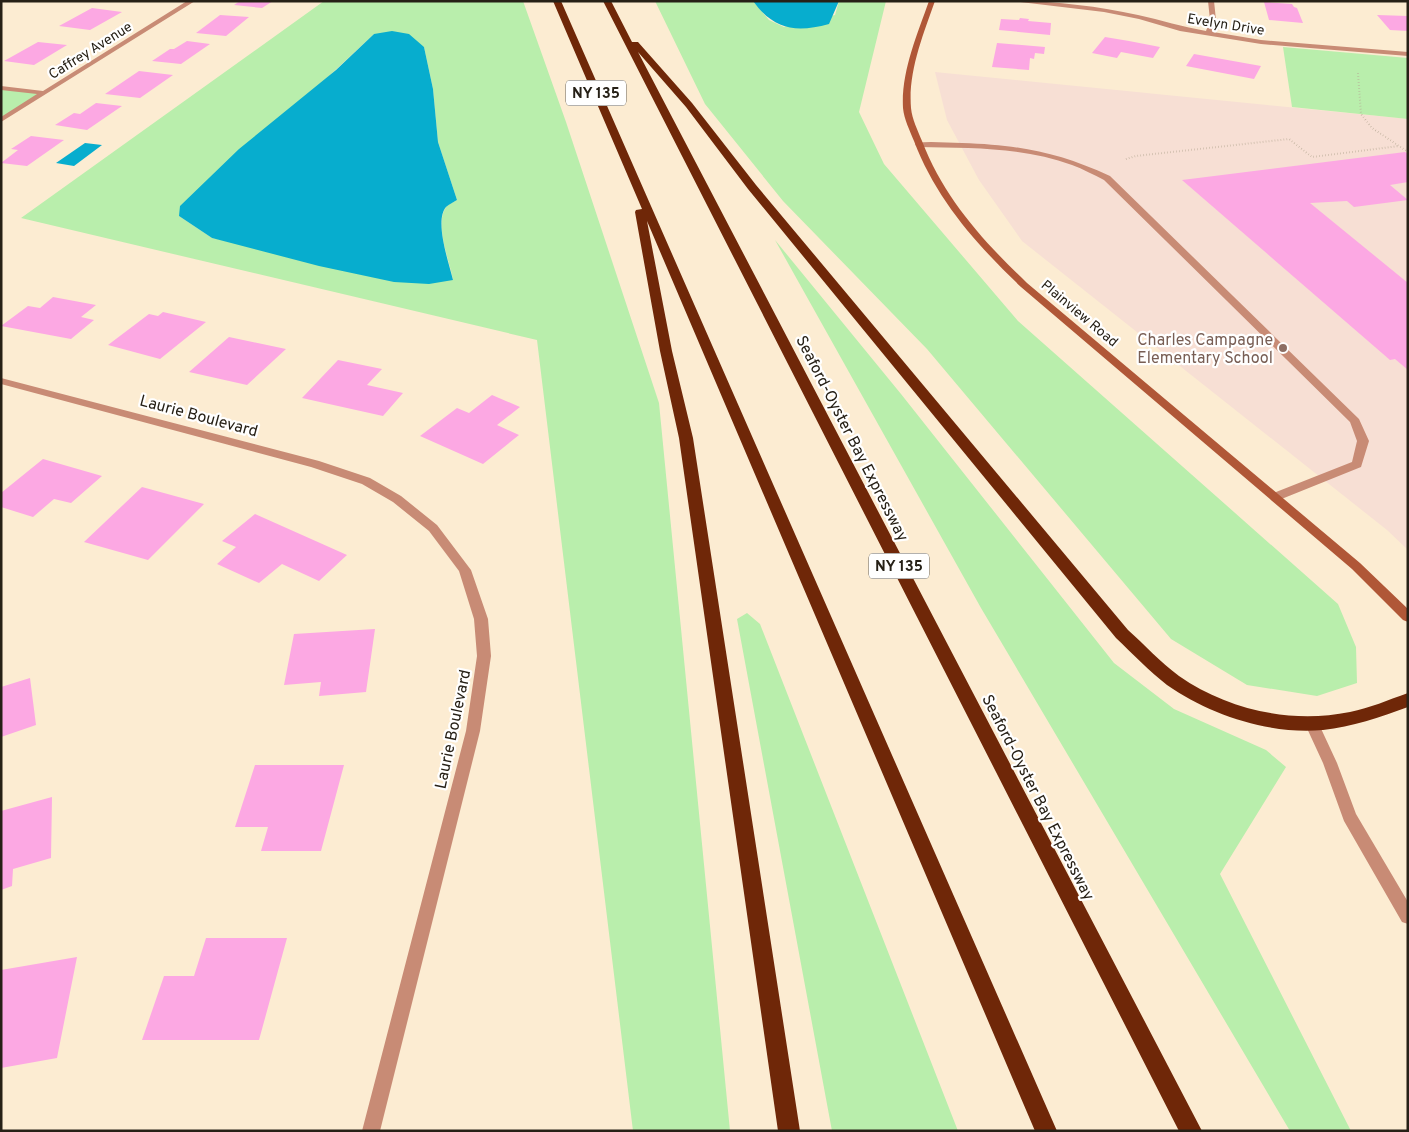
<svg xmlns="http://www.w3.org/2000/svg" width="1409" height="1132" font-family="Overpass,sans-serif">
<rect width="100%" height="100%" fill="#fcecd2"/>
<!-- education -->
<path fill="#f7dfd4" d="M935,72L1408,119V550L1387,530L1022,241L979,180L947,120Z"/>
<!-- green -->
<path fill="#b9eeac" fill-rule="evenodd" d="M324,1H523L566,122L659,403L730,1131H633L537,340L21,218ZM374,34L424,47L433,89L438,142L457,200C454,202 449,204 447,206C433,222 450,262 453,280L212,238L179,216Z
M655,1H753L769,20L784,27L835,15L839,1H886L859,112L884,164L1018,321L1338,604L1356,647L1357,683L1317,696L1247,685L1171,639L927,349L783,201L705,104Z
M1283,47L1408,58V119L1292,107Z
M1,88L45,93L1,120Z
M775,240L901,394L1114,663L1174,709L1266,750L1286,767L1220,874L1351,1131H1290L981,608Z
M747,613L760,624L958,1131H832L737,619Z"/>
<!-- water -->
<path fill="#07adce" d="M753,1H839L829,24C796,33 774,30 753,1Z
M392,31L409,34L424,47L433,89L438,142L457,200C454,202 449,204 446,207C434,221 449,263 453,280L429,284L394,282L319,266L212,238L179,216L180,206L239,149L336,70L374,34Z
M85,143L102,145L74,166L56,163Z"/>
<!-- building -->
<path fill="#fca8e3" d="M240,1H273L262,8L234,5Z
M1264,2L1292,4L1294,7L1297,8L1303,23L1269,20Z
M92,8L122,12L90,30L59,26Z
M220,15L249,17L226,36L196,33Z
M1377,15L1408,16V31L1390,30Z
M1020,18L1029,19L1028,21L1051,23L1050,35L999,30L1001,19L1019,20Z
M1105,37L1129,41L1160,47L1153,58L1121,52L1117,58L1092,53Z
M187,41L210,44L181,64L152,61L170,49H174Z
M38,42L67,45L34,65L4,61Z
M997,43L1045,47L1044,54L1035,53L1034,59L1030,58L1029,70L992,67Z
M1194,54L1261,66L1254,79L1186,66Z
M139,71L173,75L140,98L105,94Z
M96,103L122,106L87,130L55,125L74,113L80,114Z
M31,136L64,140L27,166L1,163L18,150L11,149Z
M1405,152L1408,154V182L1390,185L1408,200L1354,207L1347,201L1310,203L1408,283V370L1395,359L1390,360L1182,180Z
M53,297L96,305L81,317L94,320L71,339L1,326L28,306L40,308Z
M163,312L206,322L160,359L108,345L149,314L158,316Z
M229,337L286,349L247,385L189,372Z
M338,360L382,369L367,385L403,393L383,416L302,398Z
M492,395L520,407L497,425L519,435L483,464L420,436L457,408L469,413Z
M43,459L102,476L71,503L54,499L33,517L1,507V493Z
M142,487L204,504L148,560L84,542Z
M255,514L347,555L319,581L282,564L259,583L217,564L236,547L222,541Z
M375,629L366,692L319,696L321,682L284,685L294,634Z
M30,678L36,725L1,737V687Z
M255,765H344L321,851H261L268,827H235Z
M52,797L51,858L13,869L12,886L1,890V811Z
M206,938H287L259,1040H142L164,976H194Z
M77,957L57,1058L1,1068V970Z"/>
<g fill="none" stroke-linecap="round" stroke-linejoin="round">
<!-- path -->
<path stroke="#b5a893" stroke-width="2" stroke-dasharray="0.5 2.5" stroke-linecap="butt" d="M1358,73L1361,114L1372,128L1408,152
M1126,159L1136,156L1289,139L1312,157L1399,146"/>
<!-- lane -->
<path fill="#c88b75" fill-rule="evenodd" d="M916,143C931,141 947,143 962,143C1020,145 1057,152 1110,176L1359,419L1369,441L1361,467L1279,500H1271L1269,497L1271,494L1352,462L1357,441L1350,422L1104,180C1094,175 1083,169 1072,165C1023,147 970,148 919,147L915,145Z
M1312,718L1317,720L1337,763L1356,814L1408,902V924L1402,922L1344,821L1323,763L1305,724L1307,720Z"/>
<!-- street -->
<path fill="#c88b75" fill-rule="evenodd" d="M187,1H195L1,122V117L37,94L1,90V86L43,91Z
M1011,1C1054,1 1097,6 1138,15C1161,20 1183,27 1206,31L1210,20L1208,1H1214L1216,20L1213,32L1261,40L1408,52V56L1261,44L1180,31L1139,19L1104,12Z
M1,378L319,461L370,478L401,496L437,525L471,570L488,619L491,656L480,731L380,1131H362L466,731L477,656L474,619L459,571L429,531L393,502L362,484L311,467L1,384Z"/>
<!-- secondary -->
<path fill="#b05737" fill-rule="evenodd" d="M929,1H935C923,35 908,72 911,108C912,119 918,131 922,141C944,198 983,241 1027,283L1360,563L1408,609V622L1403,620L1352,569L1021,287C976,244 936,199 914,141C910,131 904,119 903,108C901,72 917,35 929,1Z"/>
<!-- highway -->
<path fill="#6f2708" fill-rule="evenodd" d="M553,1H561L1057,1131H1035L647,221L672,351L693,438L800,1131H778L679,438L660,351L635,212L636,210L642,209Z
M603,1H611L632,42H638L692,103L756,185L1128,630C1145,645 1160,662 1179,676C1228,710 1291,724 1350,712C1370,708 1388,700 1408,693V707C1380,717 1352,727 1323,730C1270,735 1210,715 1167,685C1149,671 1133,654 1116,638L748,189L686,107L638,52L1202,1131H1179Z"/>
</g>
<!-- markers -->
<circle fill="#8d6e63" stroke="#fff" stroke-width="2" cx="1283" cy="348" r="5"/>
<g text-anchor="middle" stroke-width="4.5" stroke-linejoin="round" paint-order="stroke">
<!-- far-street labels -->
<g font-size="14" fill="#262016" stroke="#fff">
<text transform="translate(1226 24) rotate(9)" y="5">Evelyn Drive</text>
<text transform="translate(90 50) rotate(-32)" y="5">Caffrey Avenue</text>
<text transform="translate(1080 313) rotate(40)" y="5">Plainview Road</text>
</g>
<!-- shield labels -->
<g fill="#fff" stroke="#67635c" stroke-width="1">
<rect x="566" y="80.5" width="60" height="25" rx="4"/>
<rect x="869" y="553.5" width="60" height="25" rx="4"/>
</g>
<g font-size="15" font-weight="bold" fill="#262016">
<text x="596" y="98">NY 135</text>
<text x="899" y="571">NY 135</text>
</g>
<!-- education labels -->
<g font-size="16" fill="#785e54" stroke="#fff" text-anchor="end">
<text x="1273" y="345">Charles Campagne<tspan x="1273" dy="18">Elementary School</tspan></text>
</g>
<!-- street labels -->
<g font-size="16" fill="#262016" stroke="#fff">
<text transform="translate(199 415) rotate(15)" y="6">Laurie Boulevard</text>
<text transform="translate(853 438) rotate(63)" y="6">Seaford-Oyster Bay Expressway</text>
<text transform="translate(452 729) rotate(-78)" y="6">Laurie Boulevard</text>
<text transform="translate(1039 797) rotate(63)" y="6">Seaford-Oyster Bay Expressway</text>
</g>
</g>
<!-- border -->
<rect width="1409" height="1132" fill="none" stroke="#262016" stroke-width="5"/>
</svg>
